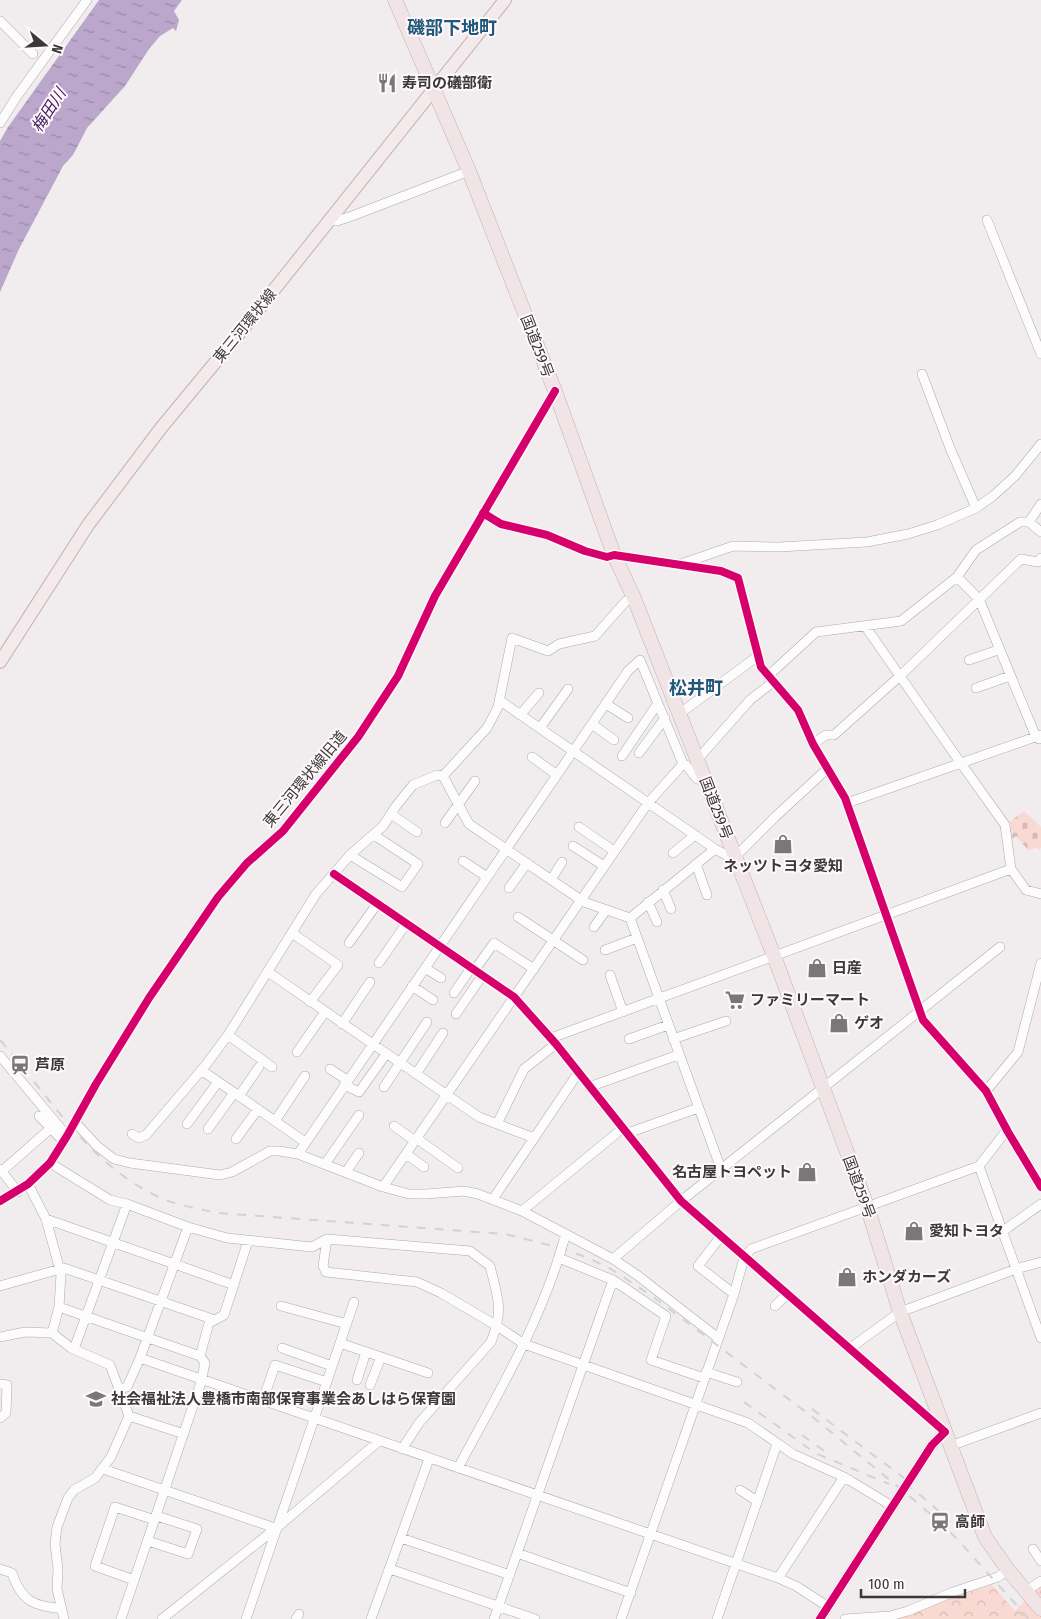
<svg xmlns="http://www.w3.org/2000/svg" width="1041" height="1619" font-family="'Fira Sans Condensed','Noto Sans JP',sans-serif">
<defs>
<pattern id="cemetery-stones" width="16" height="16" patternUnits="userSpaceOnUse" patternTransform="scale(1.25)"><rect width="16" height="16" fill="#f9d9d2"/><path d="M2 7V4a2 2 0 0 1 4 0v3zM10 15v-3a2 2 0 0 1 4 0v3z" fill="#d6bbb5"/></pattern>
<pattern id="park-crowns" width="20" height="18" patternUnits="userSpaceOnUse" patternTransform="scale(1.25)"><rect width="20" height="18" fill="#f9d9d2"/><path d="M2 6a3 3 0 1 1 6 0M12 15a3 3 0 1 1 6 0" fill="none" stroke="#d6bbb5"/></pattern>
<pattern id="water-ripples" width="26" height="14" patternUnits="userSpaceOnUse" patternTransform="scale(1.25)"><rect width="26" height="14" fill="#baa7cb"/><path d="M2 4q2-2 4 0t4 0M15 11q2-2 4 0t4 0" fill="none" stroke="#9889a6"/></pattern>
</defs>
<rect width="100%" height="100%" fill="#f1ecee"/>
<!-- cemetery -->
<path fill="url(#cemetery-stones)" d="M1024,811L1041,827V848L1038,850L1036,847L1029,851L1016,836L1012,839L1010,822Z"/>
<!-- park -->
<path fill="url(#park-crowns)" d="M1041,1584V1619H889C924,1609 957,1595 992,1585L1015,1611Z"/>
<!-- water -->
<path fill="url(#water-ripples)" d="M99,0H182L174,11L179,20L176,31L173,28L160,36L149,49L125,86L87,128L73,155L63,166L19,249L0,292V141L8,127Z"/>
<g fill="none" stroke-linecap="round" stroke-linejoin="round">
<defs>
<path id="minor" d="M0,21L33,54
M0,123L17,96L87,0
M330,220L337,221L352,216L469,171
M987,220L1041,354
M922,374L950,448L976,508
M483,513L501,524L547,535L585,551L607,557L614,555L721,571L738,578L761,667L798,710L813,744L845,798L923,1020L986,1091L1008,1132L1041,1187
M1029,522L1041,504
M678,565L733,546L779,547L867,542L908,534L937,525L976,508L993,496L1015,476L1041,444
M957,577L979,599L1036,737L1039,739
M865,626L960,762L1005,825L1011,869L1026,890L1041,894
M969,660L998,650
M768,676L816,632L901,621L957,577L976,550L1020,522H1029L1041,532
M976,688L1010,676
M499,700L715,849L726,855L735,857L775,817L827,769
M606,704L628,718
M679,714L758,656
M520,715L539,693
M592,724L614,740
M540,728L568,689
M813,744L826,735H834L900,676L1021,559L1038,562L1041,558
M639,753L665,718
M622,756L658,703
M532,757L557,775
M697,760L750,700L773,682
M443,776L469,824L584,902L630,918L721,1169
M443,776L487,728L498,707L512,638L548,651L559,644L595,636L626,601L634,598
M847,803L1041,735
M391,814L417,832
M445,823L475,781
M579,827L614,851
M573,846L604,866
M673,853L695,835
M350,855L402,887L418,864L374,835
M463,861L487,877
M696,864L707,895
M334,874L514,997L556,1044L681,1201L943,1430
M551,880L562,862
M509,888L527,863
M663,890L671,909
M648,902L657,922
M518,917L583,960
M630,918L715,849
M594,927L606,910
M292,933L338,965L310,1002
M349,943L377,904
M605,950L637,938
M379,963L406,924
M425,968L441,978
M474,971L494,943L534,969
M268,972L479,1117L534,1138
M610,975L623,1012
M412,986L433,1000
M454,993L471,968
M456,1014L482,976
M342,1024L370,982
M228,1035L272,1067
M551,1038L1011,869
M629,1039L668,1025
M673,1039L726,1021
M297,1052L325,1012
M0,1056L67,1136
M259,1067L239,1096L305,1142
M330,1069L347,1080
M201,1070L239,1096
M416,1074L443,1033
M344,1085L359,1092L386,1054
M384,1087L427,1022
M589,1087L678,1055
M986,1091L1018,1052L1041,963
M39,1116L64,1142
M275,1121L305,1076
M75,1122L97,1146L114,1159L130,1163L220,1175L232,1172L270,1151H279L298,1154L383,1187L409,1194H426L464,1191L478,1194L522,1211
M187,1124L218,1082
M497,1124L524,1069L556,1044
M394,1126L415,1141
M623,1128L522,1211L613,1259L637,1275L718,1338
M208,1129L234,1093
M628,1133L698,1108
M132,1134L139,1138L146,1135L205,1066L228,1035L316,894L350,855L383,826L396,806L413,785L437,775L443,776
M416,1138L458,1168
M236,1139L258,1109
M298,1154L628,671L640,660L683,764
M406,1154L424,1167
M50,1163L110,1200L127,1204L188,1227L227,1238L312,1247L327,1239L323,1266L326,1272L417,1282L441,1293L497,1326L524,1344L748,1423L793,1454L844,1477L892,1506
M325,1164L359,1115
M979,1166L1041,1338
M0,1169L18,1192
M2,1171L51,1128
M346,1172L359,1153
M28,1184L46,1219L61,1274L59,1307L52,1333L71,1348L110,1365L129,1416L111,1457L95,1478L74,1490L68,1498L57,1527L55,1544L58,1569L57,1589L64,1619
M383,1187L648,803L683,764L686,765L697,779L705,780
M493,1199L578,1073
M0,1201L28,1184L50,1163L67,1136L96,1084L149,998L218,897L247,863L283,831L358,737L398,676L435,596L555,391
M46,1219L234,1285
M1003,1231L1041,1204
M721,1236L698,1266L734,1294
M327,1239L470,1251L490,1266C498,1299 504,1309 491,1342L419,1423L402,1449
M559,1258L613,1280L666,1316L651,1360L704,1378
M613,1259L681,1201L1000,947
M0,1286L64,1268L215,1320
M281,1306L347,1324
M775,1306L787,1294
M59,1307L200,1356
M0,1337L25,1332L52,1333
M340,1343L428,1373
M282,1348L332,1366
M74,1349L127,1204
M849,1349L900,1312L1016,1269L1041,1262
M140,1358L778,1578L796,1586L827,1606
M706,1372L737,1382
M357,1380L366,1352
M0,1384L7,1385L6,1413L0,1418
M370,1385L381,1357
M119,1389L127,1387L140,1358L188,1227
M263,1400L275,1365L327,1382
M129,1416L184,1434
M950,1446L1041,1413
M458,1468C496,1397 538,1327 561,1250
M103,1469L275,1528
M740,1490L757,1501
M401,1538L510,1575
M148,1541L188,1554L197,1529L157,1516
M1033,1549L1041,1561
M517,1553L631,1593
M0,1569L12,1573C22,1603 34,1605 62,1609
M390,1569L535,1619
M778,1578L844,1477
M134,1580L95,1566L115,1507L155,1520
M1025,1592L1041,1581
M121,1619L201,1382L205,1363L200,1356L209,1323L224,1315L248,1241
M162,1619L280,1525L379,1441
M246,1619L354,1302
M296,1619L299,1614
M371,1619L429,1459
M494,1619L613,1280
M621,1619L734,1294L744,1258L751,1249L979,1166L1007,1130
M717,1619L777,1444
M845,1619L890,1616L908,1611L953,1592L998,1577L1008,1570"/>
<path id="tertiary" d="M820,1619L932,1445L945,1432"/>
<path id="primary" d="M0,662L88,525L161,428L242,330L505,0"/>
<path id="trunk" d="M395,0L469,171L555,391L614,555L634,598L774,956L867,1206L900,1312L985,1537L1008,1570L1041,1609"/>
</defs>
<!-- minor casing -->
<use href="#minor" stroke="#aeaaab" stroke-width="10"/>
<!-- tertiary casing -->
<use href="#tertiary" stroke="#aeaaab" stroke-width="11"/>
<!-- primary casing -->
<use href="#primary" stroke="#c3b1b4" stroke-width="14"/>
<!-- trunk casing -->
<use href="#trunk" stroke="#c3b1b4" stroke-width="15"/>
<!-- minor -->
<use href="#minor" stroke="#fdfcfc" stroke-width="9"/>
<!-- tertiary -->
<use href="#tertiary" stroke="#fdfcfc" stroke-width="10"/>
<!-- primary -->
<use href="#primary" stroke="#f4eaeb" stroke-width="12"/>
<!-- trunk -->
<use href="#trunk" stroke="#f1e4e6" stroke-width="14"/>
<!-- rail -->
<path stroke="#d3d2d3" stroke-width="2" stroke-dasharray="9 9" stroke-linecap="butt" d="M0,1040C50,1097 90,1167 163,1199C180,1206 200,1209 218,1213L505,1234L557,1247L586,1257L611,1269L652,1296L815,1419L902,1490L940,1522L958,1540L1029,1619
M744,1402L815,1453L889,1484
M812,1409L912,1484
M802,1435L830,1455
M905,1483L931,1504L950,1522"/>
<defs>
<path id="minor-bridge" d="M561,1250L564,1240"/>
</defs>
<!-- minor-bridge casing -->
<use href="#minor-bridge" stroke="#aeaaab" stroke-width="10" stroke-linecap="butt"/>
<!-- minor-bridge -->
<use href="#minor-bridge" stroke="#fdfcfc" stroke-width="9"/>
<defs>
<path id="cycleway" d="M483,513L501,524L547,535L585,551L607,557L614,555L721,571L738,578L761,667L798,710L813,744L845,798L923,1020L986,1091L1008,1132L1041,1187
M334,874L514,997L556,1044L681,1201L945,1432L932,1445L820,1619
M0,1201L28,1184L50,1163L67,1136L96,1084L149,998L218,897L247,863L283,831L358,737L398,676L435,596L555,391"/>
</defs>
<!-- cycleway casing -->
<use href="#cycleway" stroke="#fff8fb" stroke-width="11"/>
<!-- cycleway -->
<use href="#cycleway" stroke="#d6006c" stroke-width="8"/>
</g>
<!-- icons -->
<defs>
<symbol id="restaurant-bare" viewBox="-9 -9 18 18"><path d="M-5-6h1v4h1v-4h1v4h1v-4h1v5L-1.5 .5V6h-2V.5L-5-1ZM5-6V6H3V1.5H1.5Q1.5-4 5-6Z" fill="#7b7778" stroke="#fff8fb" stroke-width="2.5" paint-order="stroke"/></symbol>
<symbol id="shop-bare" viewBox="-9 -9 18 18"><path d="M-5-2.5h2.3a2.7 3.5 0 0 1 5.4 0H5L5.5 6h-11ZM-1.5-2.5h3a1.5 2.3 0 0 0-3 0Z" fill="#7b7778" stroke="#fff8fb" stroke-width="2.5" paint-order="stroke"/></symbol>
<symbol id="supermarket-bare" viewBox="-9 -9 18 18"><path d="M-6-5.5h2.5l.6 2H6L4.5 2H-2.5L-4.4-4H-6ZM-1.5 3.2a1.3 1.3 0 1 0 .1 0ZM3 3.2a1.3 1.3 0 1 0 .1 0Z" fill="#7b7778" stroke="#fff8fb" stroke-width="2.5" paint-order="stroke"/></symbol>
<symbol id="station-bare" viewBox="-9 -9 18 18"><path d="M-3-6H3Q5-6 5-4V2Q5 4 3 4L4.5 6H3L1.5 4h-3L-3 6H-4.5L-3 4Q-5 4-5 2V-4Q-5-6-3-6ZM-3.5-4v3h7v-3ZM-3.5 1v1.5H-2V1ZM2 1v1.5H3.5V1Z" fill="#7b7778" stroke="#fff8fb" stroke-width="2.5" paint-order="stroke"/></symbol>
<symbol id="school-bare" viewBox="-9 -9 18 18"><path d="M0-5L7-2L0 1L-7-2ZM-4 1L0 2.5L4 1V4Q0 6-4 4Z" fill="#7b7778" stroke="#fff8fb" stroke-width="2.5" paint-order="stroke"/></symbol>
</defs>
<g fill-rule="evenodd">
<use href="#restaurant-bare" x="373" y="69" width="28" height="28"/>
<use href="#shop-bare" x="769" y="830" width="28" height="28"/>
<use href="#shop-bare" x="803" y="954" width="28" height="28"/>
<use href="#supermarket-bare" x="721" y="986" width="28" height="28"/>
<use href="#shop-bare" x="825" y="1009" width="28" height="28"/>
<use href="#station-bare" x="6" y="1051" width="28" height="28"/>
<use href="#shop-bare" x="793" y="1158" width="28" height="28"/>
<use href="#shop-bare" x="900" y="1217" width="28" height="28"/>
<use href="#shop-bare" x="833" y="1263" width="28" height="28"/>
<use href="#school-bare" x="82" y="1385" width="28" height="28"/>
<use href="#station-bare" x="926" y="1508" width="28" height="28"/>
</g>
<g text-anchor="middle" stroke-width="4" stroke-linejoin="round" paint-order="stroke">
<!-- poi labels -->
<g font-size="15" font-weight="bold" fill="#3b3839" stroke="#fff8fb" text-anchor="start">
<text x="402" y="88">寿司の礒部衛</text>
<text x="783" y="871" text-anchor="middle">ネッツトヨタ愛知</text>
<text x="832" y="973">日産</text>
<text x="750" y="1005">ファミリーマート</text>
<text x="854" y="1028">ゲオ</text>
<text x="35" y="1070">芦原</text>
<text x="792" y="1177" text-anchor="end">名古屋トヨペット</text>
<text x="929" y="1236">愛知トヨタ</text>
<text x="862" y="1282">ホンダカーズ</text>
<text x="111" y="1404">社会福祉法人豊橋市南部保育事業会あしはら保育園</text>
<text x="955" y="1527">高師</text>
</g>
<!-- street labels -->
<g font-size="15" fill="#3b3839" stroke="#fff8fb">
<text transform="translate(245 326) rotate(-51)" y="5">東三河環状線</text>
<text transform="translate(537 346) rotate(69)" y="5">国道259号</text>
<text transform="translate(305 779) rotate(-50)" y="5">東三河環状線旧道</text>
<text transform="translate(716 808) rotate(69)" y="5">国道259号</text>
<text transform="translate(859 1187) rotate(70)" y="5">国道259号</text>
</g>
<!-- water labels -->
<g font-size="16" font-style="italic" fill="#442261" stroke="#fff8fb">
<text transform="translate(48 110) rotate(-57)" y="6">梅田川</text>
</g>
<!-- quarter labels -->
<g font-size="18" font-weight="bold" fill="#1f5778" stroke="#fff8fb">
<text x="452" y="34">磯部下地町</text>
<text x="696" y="694">松井町</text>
</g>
</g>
<!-- north arrow -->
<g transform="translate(45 45) rotate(108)" stroke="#fff8fb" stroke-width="4" paint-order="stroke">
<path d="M0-4L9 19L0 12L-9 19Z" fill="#3b3839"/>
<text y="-8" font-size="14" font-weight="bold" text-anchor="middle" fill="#3b3839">N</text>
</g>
<!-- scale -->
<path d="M861 1589v8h104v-8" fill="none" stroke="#3b3839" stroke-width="2.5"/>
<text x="868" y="1589" font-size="15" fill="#3b3839" stroke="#fff8fb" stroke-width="4" paint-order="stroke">100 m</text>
</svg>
